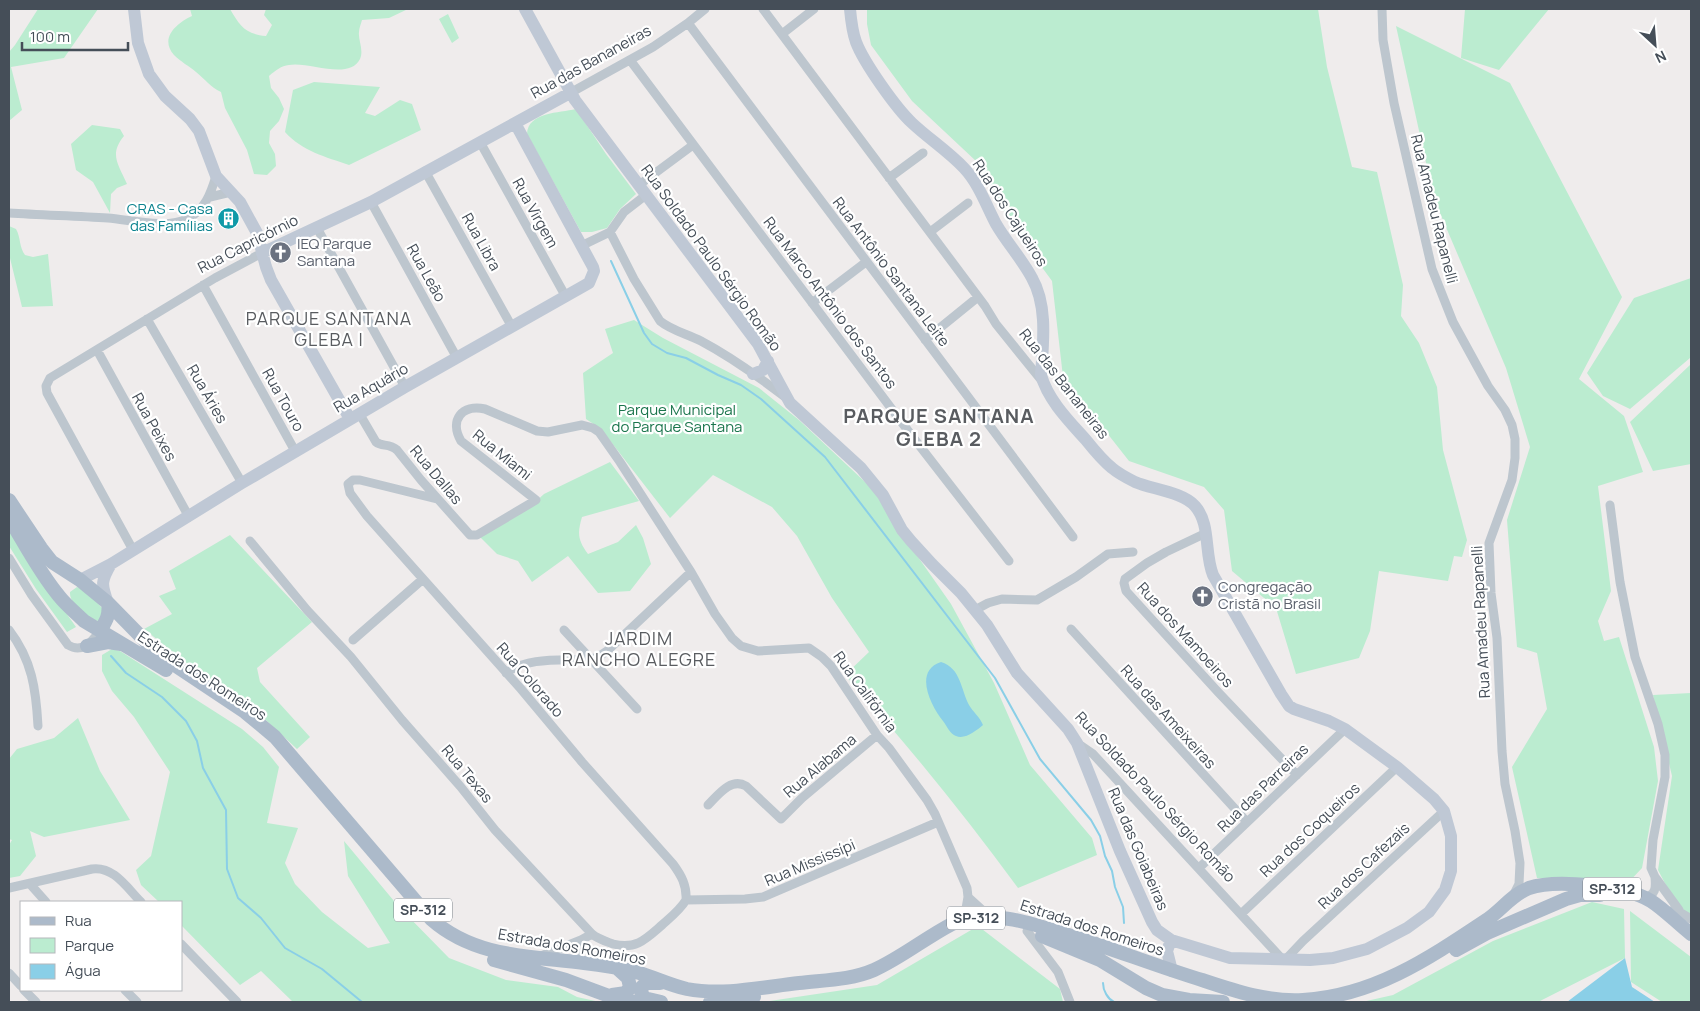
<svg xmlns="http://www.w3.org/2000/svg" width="1700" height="1011" font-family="Manrope,sans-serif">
<rect width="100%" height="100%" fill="#efecec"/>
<!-- green -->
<path fill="#bbecd0" d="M38,9H98L64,58L11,67L22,110L9,121V52L15,45Z
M190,9H230C240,26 245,34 266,36L272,25L264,15L266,9H408L389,18L362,20C361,24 359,28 359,32C358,40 364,50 360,59C349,81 308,61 289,65C281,66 276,70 269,76L271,88L279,98L284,109L279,121L270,131L269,143L275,154L276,166L267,175L254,174L247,150L225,108L221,92C210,87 205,79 196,72C189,66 181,62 174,55C159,38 177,23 192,16Z
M867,9H1318L1327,67L1352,167L1377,172L1403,285L1401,316L1419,343L1437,387L1443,450L1467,540L1462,557L1454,556L1448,581L1379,571L1370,631L1359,658L1296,674L1276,608L1232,571L1224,510L1204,487L1129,461L1063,377L1052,281L1014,229L977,162L912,101L871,45L867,24Z
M1465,9H1549L1499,70L1461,58Z
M448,14L459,38L452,43L439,19Z
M1396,26L1510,83L1622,297L1579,379L1624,416L1643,472L1598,486L1611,591L1598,621L1604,641L1619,637L1654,747L1658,781L1642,868L1626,885L1537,878L1512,767L1547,709L1537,653L1517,647L1507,520L1530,447L1506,368L1434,199Z
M314,82L380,87L365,113L375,116L400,100L412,104L421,130L349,165C326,157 302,151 285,132L293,90Z
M576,109L606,154L636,194L620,209L607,228L592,232H581L527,134C528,112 559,113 576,109Z
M92,125L120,129L124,136C109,154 118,164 127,184L117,188L111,194L110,213L93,182L76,170L71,144Z
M9,226L16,229C21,238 19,247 25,255L33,257L48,254L53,306L22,307L9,254Z
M1691,278V358H1690L1630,409L1603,396L1587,373L1634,298Z
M634,320L663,338L759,388L799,420L880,496L911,547L951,604L994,683L1030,765L1092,838L1097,855L1018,888C964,814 906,743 845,675L869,652L832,598L797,536L772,507L713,475L670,518L601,429L586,419L583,373L613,353L605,329Z
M1690,365L1691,366V464L1653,471L1630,422Z
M610,462L639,501L582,517C577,534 578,540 588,554L618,542L636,525L643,538L651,564L630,591L598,593L568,556L532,582L518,561L497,554L480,537L531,506L544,494Z
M9,527L52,593L76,627L67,632L36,589L9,546Z
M230,535L312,622L257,668L260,682L310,737L297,749L255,710L188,664L144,629L172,614L159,596L176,589L169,571Z
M77,587C87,591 96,601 103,609L101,619L98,621C87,617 69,604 70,592Z
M112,649L120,651L242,729L263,747L279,767L267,823L298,828L285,863L295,884L322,912L368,948L390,943L348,876L344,841L399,907L449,958L506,980L558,987L577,997L600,1002H293L261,971L240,985L181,925V902H159L141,885L136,870L151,856L170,772L134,717L112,691L102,671V655Z
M1691,693V915L1679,910L1658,870L1672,776L1653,695Z
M78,718L100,771L130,820L44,837L30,831L36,856L20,876L9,878V845L12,840L9,839V759L17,749L54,738Z
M1592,902L1624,909L1625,958L1538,1002H1362L1393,995L1493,941Z
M1630,911L1691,957V1002H1662L1631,982Z
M978,926L1060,989L1063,1002H763L877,985Z"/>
<!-- water -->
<path fill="#8acfe7" d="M941,662C961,668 961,690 969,705C973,712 980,717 983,725C977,730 965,740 956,736C950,734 947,726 943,721C931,706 913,671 941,662Z
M1625,958L1632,987L1655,1002H1567Z"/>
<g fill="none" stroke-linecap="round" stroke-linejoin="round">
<!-- stream -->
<path stroke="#8acfe7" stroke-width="2" d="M611,261L644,333L652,344L667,353L686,358L718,375L741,385L761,399L825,457L995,678L1040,759L1091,820L1100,836L1105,856L1112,871L1115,887L1123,907L1124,923
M111,656L126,673L162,697L186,721L197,741L203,768L226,810L227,869L238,898L261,918L285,948L322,969L362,1002
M1103,983C1103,991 1108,999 1114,1002"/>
<!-- street -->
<path stroke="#bdc6ce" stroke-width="9" d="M763,9L985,306L996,324L1042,381
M1382,9L1383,40L1394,103L1432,269L1453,322L1488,386L1505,410L1512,425L1515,439V458L1512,480L1489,543L1491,593L1497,638L1502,751L1505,784L1515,831L1520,863L1519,884L1513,896
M688,23L1073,537
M782,34L814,9
M630,60L912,436L1009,561
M570,93L653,47L688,23L705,9
M480,142L566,297
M425,171L512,327
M889,178L923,153
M639,185L693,145
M210,197L231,192
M371,202L457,358
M9,213C42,215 75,216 108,218C131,220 167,229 187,219C205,210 211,193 216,176
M317,228L405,387
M610,232L634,279L660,321C672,331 688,334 701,341C731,357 759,377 785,397
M930,232L968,203
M583,245L610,232L624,212L646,195
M203,285L295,451
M812,303L866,262
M147,319L242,483
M925,340L978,297
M97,350L189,517
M359,413L376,442C382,447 389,443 397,450L421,480L470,535H477L536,500L461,441C449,420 462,404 485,409L537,431L548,432L582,425L593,428L599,432L620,462L691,572L715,614L732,638L741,646L758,651L809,648L822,657L831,666L877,735L889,748L927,800L935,814L967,888L968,897L964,920
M437,499L360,480H353L348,484L350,493L367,516L521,689L582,762L673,864C681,875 687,885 686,900
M1610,505L1620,582L1635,657L1658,724L1665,755V777L1653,840L1651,868L1655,877L1679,910
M1206,533L1166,552L1147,563L1125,579L1124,583L1126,591L1218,692L1297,775
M250,541L307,610L351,657L402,720L460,786L495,830L592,934C598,939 605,941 613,944C636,950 646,939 662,925C671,917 680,910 686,900
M133,550L47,393L46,386L50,378L215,278L262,253
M9,558L31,594L68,645C83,654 92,641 100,631
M975,610L988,603L1002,599L1037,600L1076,577L1108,554L1133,552
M1071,629L1247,822
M9,630C32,660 36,689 38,726
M564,630L637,709
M353,640L423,579
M506,673C529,656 563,661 590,659L598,657L607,651L691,572
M1077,743L1093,754L1283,960
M708,805C718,795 731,777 746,786L781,819L802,798L877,735
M1199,868L1345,729
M30,884L46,902
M9,888L92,869C114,866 127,888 141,902
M968,897L990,917
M1644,898C1656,895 1656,888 1655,877
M686,900L745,899L763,897L938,822
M1674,909L1691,919
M1241,914L1397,767
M1027,931L1058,972L1070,1002
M181,944L237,1002
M541,956L581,940L592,934
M1285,960L1303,941L1444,811
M580,962L579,952L581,940
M9,973L21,986
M24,990L36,1002
M125,990L137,1002"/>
<!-- secondary -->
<path stroke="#bfc8d5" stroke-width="12" d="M134,9L138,43L149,74L165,96L190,119L199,131L216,176L240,202L257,233L266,267L271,280L350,419
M525,9L575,100L758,344L790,403L861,468L883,495L902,530L911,541L932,564L961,593L987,625L1017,673L1068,729L1077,743L1120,851L1152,922L1157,930L1171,940L1230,958L1310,960L1333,958L1367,949L1407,928L1429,912L1445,890L1451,871V836L1444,811L1434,799L1397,767L1345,729L1329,721L1294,709L1289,706L1281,694L1213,575C1204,553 1211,524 1195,506C1183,492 1151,489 1135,482C1127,478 1119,474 1112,468C1102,460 1094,450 1086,440C1069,421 1048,400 1041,375C1043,344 1048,306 1032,278C1022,259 1007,243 996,224C986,205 979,184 964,168C948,151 929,139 912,123C896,108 864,63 856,42C852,31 851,20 850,9
M262,253L371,202L570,93
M753,374L763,370L768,361
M80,580L111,564L242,483L405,387L589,283L594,271L593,267L515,123
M108,603C101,584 101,581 111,564
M1171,940L1167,951L1172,971"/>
<!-- primary -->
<path stroke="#acbaca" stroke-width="14" d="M9,500L41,548L52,562L80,580L108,603L158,654L245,712L275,737L431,919C475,958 531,956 584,963C602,965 620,968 636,972C654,977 669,985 687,989C723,996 763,987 799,983C824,980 851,980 874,970C901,958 925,938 952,924C993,910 1025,921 1065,934C1111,948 1156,966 1202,980C1235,991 1267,1002 1303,1000C1373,996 1428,959 1485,921C1501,911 1511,895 1529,888C1556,879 1627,886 1651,901C1665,910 1677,923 1691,934
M9,518C25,544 39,572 59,596C66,605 76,613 84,621L166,670
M100,631C106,621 110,615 108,603
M87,646L108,642L121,644
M1042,936L1100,960L1146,988L1162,995L1189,1000L1223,1002
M1456,950L1487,933L1566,899L1580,895H1600
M494,960L566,980L609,996L634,1002
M660,983H646L641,988V992L644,998L661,1002
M612,995L626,993L630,987L628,978L617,968
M710,1002L754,997"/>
</g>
<!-- icons -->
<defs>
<symbol id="building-disc" viewBox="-11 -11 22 22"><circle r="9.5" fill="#0f9aa8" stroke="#fff"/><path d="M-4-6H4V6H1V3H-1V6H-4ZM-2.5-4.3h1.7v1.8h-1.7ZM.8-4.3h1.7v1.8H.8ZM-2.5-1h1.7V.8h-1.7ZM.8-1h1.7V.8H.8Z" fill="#fff"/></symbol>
<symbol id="church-disc" viewBox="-11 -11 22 22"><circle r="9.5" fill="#6b7280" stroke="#fff"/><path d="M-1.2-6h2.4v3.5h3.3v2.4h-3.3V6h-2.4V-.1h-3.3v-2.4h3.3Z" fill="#fff"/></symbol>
</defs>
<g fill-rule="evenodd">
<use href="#building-disc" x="216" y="206" width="25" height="25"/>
<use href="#church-disc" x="268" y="240" width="25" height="25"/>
<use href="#church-disc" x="1190" y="584" width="25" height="25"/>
</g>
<g text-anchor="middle" stroke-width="4.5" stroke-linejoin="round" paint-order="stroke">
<!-- shield labels -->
<g fill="#fff" stroke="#7d838a" stroke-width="1">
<rect x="1583" y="877.5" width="58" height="23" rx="4"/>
<rect x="394" y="898.5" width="58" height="23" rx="4"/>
<rect x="947" y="906.5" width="58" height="23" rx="4"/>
</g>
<g font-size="14" font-weight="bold" fill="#454e58">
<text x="1612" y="894">SP-312</text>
<text x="423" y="915">SP-312</text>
<text x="976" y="923">SP-312</text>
</g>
<!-- street labels -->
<g font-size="15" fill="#454e58" stroke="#fff">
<text transform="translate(591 62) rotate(-29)" y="5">Rua das Bananeiras</text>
<text transform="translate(1434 209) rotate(76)" y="5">Rua Amadeu Rapanelli</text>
<text transform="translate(535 213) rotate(61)" y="5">Rua Virgem</text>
<text transform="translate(1010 213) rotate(57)" y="5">Rua dos Cajueiros</text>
<text transform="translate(481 242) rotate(61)" y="5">Rua Libra</text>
<text transform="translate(248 244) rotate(-27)" y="5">Rua Capricórnio</text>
<text transform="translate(711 258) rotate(54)" y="5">Rua Soldado Paulo Sérgio Romão</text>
<text transform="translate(891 272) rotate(53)" y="5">Rua Antônio Santana Leite</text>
<text transform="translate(426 273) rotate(61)" y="5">Rua Leão</text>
<text transform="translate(830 303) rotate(53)" y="5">Rua Marco Antônio dos Santos</text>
<text transform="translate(1064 384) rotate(52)" y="5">Rua das Bananeiras</text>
<text transform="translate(371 388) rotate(-30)" y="5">Rua Aquário</text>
<text transform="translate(207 394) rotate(60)" y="5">Rua Áries</text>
<text transform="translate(283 400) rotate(61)" y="5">Rua Touro</text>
<text transform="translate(154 427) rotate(61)" y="5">Rua Peixes</text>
<text transform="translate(502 455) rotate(39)" y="5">Rua Miami</text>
<text transform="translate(436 475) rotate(50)" y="5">Rua Dallas</text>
<text transform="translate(1481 622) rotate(-93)" y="5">Rua Amadeu Rapanelli</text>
<text transform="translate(1185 635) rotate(48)" y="5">Rua dos Mamoeiros</text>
<text transform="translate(202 676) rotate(33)" y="5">Estrada dos Romeiros</text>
<text transform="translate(530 680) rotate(49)" y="5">Rua Colorado</text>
<text transform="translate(865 692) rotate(54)" y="5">Rua Califórnia</text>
<text transform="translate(1168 717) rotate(48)" y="5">Rua das Ameixeiras</text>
<text transform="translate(820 766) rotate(-40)" y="5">Rua Alabama</text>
<text transform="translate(467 774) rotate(50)" y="5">Rua Texas</text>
<text transform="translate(1263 788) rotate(-44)" y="5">Rua das Parreiras</text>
<text transform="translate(1155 797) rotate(47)" y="5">Rua Soldado Paulo Sérgio Romão</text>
<text transform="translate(1310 830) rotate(-43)" y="5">Rua dos Coqueiros</text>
<text transform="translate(1138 849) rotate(67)" y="5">Rua das Goiabeiras</text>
<text transform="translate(810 863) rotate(-23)" y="5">Rua Mississípi</text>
<text transform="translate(1364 866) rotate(-43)" y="5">Rua dos Cafezais</text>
<text transform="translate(1092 928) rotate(18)" y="5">Estrada dos Romeiros</text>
<text transform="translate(572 947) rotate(10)" y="5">Estrada dos Romeiros</text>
</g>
<!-- culture labels -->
<g font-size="15" fill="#0d838f" stroke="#fff" text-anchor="end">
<text x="213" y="214">CRAS - Casa<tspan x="213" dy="17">das Famílias</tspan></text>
</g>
<!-- worship labels -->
<g font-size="15" fill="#5b616d" stroke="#fff" text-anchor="start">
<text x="297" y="249">IEQ Parque<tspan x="297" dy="17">Santana</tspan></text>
<text x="1218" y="592">Congregação<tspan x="1218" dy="17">Cristã no Brasil</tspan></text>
</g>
<!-- park labels -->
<g font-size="15" fill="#1a754c" stroke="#fff">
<text x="677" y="415">Parque Municipal<tspan x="677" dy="17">do Parque Santana</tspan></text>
</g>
<!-- quarter labels -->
<g font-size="18" letter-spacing="1" fill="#595c60" stroke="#fff">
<text x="329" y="325">PARQUE SANTANA<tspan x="329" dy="21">GLEBA I</tspan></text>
<text x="639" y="645">JARDIM<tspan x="639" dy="21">RANCHO ALEGRE</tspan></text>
</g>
<!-- district labels -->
<g font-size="20" font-weight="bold" letter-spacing="1" fill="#595c60" stroke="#fff">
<text x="939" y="423">PARQUE SANTANA<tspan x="939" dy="23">GLEBA 2</tspan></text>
</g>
</g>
<!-- border -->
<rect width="1700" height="1011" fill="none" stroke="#454e58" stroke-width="20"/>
<!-- legend -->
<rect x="20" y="901" width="162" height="90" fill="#ffffff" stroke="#b5b8bc"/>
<rect x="30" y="917" width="25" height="8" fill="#acbaca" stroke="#b5b8bc"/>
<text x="65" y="926" font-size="15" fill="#454e58">Rua</text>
<rect x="30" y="938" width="25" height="15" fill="#bbecd0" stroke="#b5b8bc"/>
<text x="65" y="951" font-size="15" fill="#454e58">Parque</text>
<rect x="30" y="964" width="25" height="15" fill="#8acfe7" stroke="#b5b8bc"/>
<text x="65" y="976" font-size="15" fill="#454e58">Água</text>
<!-- north arrow -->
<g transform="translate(1655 45) rotate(154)" stroke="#ffffff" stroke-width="4" paint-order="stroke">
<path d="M0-4L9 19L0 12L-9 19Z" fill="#454e58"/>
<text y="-8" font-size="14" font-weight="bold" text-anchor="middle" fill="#454e58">N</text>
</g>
<!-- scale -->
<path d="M22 42v8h106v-8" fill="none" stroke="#454e58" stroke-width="2.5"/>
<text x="30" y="42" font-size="15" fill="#454e58" stroke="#ffffff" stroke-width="4" paint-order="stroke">100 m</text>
</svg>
